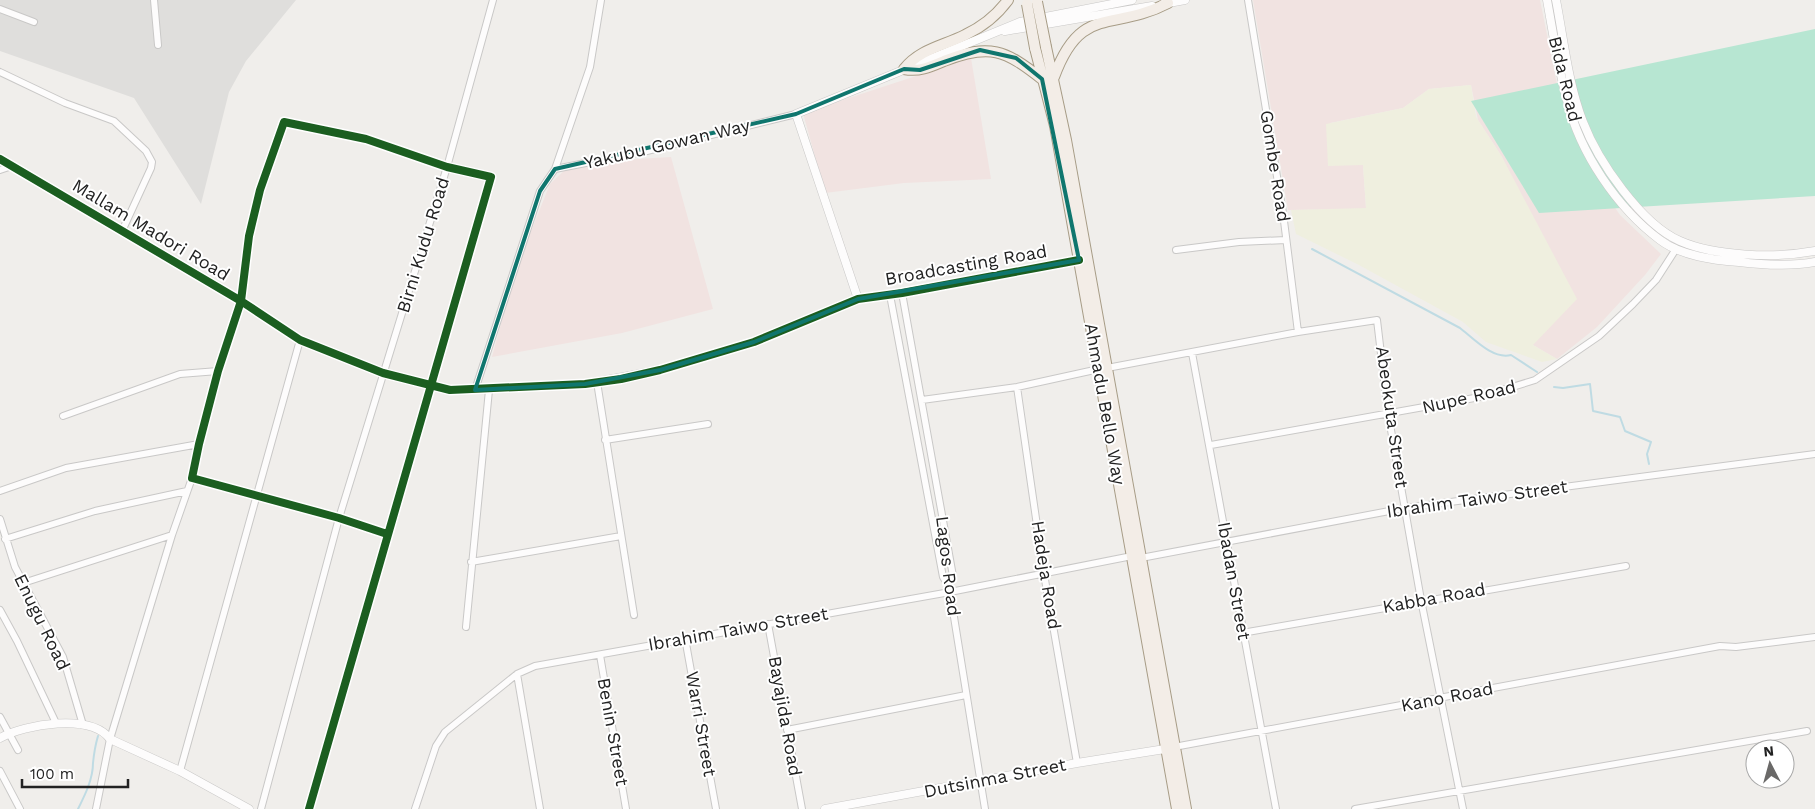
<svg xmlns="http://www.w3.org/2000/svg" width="1815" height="809" font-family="'Work Sans',sans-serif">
<rect width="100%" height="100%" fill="#f0eeeb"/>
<!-- residential -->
<path fill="#dfdedc" d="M0,0H296L246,61L229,92L201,204L134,98L0,51Z"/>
<!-- commercial -->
<path fill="#f1e3e1" d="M1253,0H1540L1562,109L1580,156L1620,215L1661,254L1645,275L1597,327L1557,359L1533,345L1522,198L1502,157L1478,120L1471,85L1429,89L1403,108L1330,123L1363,165L1366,209L1288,210Z
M971,58L991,179L904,183L825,193L803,113Z
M671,157L713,309L622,333L492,357L515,271L550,184L567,168L619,160Z"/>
<!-- farmland -->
<path fill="#efefdf" d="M1471,85L1476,117L1502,157L1577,299L1533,345L1557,359L1542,362L1486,342L1463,322L1359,265L1296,234L1291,210L1366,208L1363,165L1328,166L1326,124L1403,108L1429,89Z"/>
<!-- pitch -->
<path fill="#b7e6d2" d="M1815,29V196L1539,213L1471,101Z"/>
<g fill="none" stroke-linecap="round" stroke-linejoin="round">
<!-- stream -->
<path stroke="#bfdbe3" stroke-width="2" d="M1312,249L1460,328C1473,338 1493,360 1511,355L1537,372
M1554,387L1563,388L1590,384L1593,411L1620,417L1625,431L1651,442L1647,454L1649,464
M78,809C85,795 93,779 93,763C94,753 95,746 98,736"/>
<defs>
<path id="minor" d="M154,0L158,45
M1248,0L1283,213L1298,332
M0,9L34,22
M0,72L65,103L114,121L146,151L152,162L151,168L123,229
M555,169L590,67L601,0
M0,170L12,166
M1176,250L1239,242L1286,240
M902,293L953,576L949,586L985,809
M890,295L943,577L949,586
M858,299L902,293L1079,260
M1192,353L1276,809
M1107,368L1298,332L1377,320L1388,413L1421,600L1463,809
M597,382L634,615
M1017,387L1044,574L1077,763
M475,390L540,191L555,169L647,151L796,114
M922,400L1017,387L1099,369
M63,416L180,374L218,371
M605,440L708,424
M1211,445L1480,397L1535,380L1599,336L1633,304L1656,280L1676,249
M0,491L66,468L199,444
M0,519L15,567L63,657L83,725
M5,539L95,511L187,491
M1141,558L1405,508L1815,454
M471,562L621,536
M23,583L172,535
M0,610L17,641L56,723
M768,624L802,809
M466,627L489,390
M1242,633L1626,566
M685,638L716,809
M600,655L626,809
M517,674L540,809
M0,717L18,750
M787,730L966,695
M1174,747L1720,646L1736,647L1815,637
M0,771L20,809
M180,771L300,340
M96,809L110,739L172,535L192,478
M261,809L339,518L447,167L493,0
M309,809L491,177L447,167L366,139L284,122L260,190L249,236L241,301L218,371L199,444L192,478L339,518L387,534
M415,809L436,746L445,732L517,674L535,666L950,592L1132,556
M1355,809L1807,731"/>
<path id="tertiary" d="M1547,0C1553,33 1558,67 1567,100C1580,153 1617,208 1660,240C1681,256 1714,260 1739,262C1764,265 1790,267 1815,262
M1556,0C1564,41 1568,83 1583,122C1598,161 1641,224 1680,241C1716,257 1777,258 1815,251
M1163,4L1185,0
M1005,31L1152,6
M0,159L241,301L300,340L383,373L450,390L585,384L660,370L754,342L858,299L796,114L1020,22L1132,0
M0,738C25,724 91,713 110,739L180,771L249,809
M825,809L1077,763L1165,749"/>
<path id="primary" d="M1046,47L1066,140L1186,809
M1035,48L1055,126L1177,809
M904,69C919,72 930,67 944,61C990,43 1005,50 1042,79
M904,69C920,49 943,46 965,35C982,27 997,15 1008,0
M1054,77C1081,3 1113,32 1168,3"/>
</defs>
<!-- minor casing -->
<use href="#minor" stroke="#c9c8c7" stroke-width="8"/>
<!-- tertiary casing -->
<use href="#tertiary" stroke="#c9c8c7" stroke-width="9"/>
<!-- primary casing -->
<use href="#primary" stroke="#a79c86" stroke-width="12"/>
<!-- minor -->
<use href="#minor" stroke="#fdfcfc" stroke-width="6"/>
<!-- tertiary -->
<use href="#tertiary" stroke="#fdfcfc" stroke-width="8"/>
<!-- primary -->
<use href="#primary" stroke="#f3ede7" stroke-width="10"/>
<defs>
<path id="primary-bridge" d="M1037,2L1046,47
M1027,4L1035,48"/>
</defs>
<!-- primary-bridge casing -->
<use href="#primary-bridge" stroke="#a79c86" stroke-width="12" stroke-linecap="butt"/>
<!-- primary-bridge -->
<use href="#primary-bridge" stroke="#f3ede7" stroke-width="10"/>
<defs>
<path id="cycleway" d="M0,159L241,301L300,340L383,373L450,390L585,384L621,379L660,370L754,342L858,299L902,293L1079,260
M309,809L491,177L447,167L366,139L284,122L260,190L249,236L241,301L218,371L199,444L192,478L339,518L387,534"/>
</defs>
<!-- cycleway casing -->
<use href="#cycleway" stroke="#fff" stroke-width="11"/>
<!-- cycleway -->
<use href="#cycleway" stroke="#1b5e20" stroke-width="8"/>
</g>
<!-- marked area -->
<path fill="none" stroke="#0f766e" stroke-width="4" stroke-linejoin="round" d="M980,50L1016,58L1042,79L1079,260L858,299L754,342L660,370L585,384L475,390L540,191L555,169L796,114L904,69L920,70Z"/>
<g text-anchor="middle" stroke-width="4" stroke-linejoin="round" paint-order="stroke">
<!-- street labels -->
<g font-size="18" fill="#222" stroke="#fff">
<text transform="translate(1565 79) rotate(76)" y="6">Bida Road</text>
<text transform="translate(667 144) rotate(-13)" y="6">Yakubu Gowan Way</text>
<text transform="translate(1275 166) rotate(81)" y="6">Gombe Road</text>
<text transform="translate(151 230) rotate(31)" y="6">Mallam Madori Road</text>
<text transform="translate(423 245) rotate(-73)" y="6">Birni Kudu Road</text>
<text transform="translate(966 265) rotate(-10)" y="6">Broadcasting Road</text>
<text transform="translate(1469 397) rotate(-13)" y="6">Nupe Road</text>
<text transform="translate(1105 404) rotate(80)" y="6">Ahmadu Bello Way</text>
<text transform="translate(1392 417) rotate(82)" y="6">Abeokuta Street</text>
<text transform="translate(1477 499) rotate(-8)" y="6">Ibrahim Taiwo Street</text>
<text transform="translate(948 566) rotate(83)" y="6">Lagos Road</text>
<text transform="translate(1046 575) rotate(81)" y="6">Hadeja Road</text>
<text transform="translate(1234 581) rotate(80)" y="6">Ibadan Street</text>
<text transform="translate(1434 598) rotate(-10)" y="6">Kabba Road</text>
<text transform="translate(42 622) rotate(64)" y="6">Enugu Road</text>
<text transform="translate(738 629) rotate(-10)" y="6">Ibrahim Taiwo Street</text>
<text transform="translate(1447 697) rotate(-11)" y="6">Kano Road</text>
<text transform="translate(785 716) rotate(80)" y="6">Bayajida Road</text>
<text transform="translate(701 724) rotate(80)" y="6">Warri Street</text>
<text transform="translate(613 732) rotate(80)" y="6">Benin Street</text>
<text transform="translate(995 778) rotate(-11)" y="6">Dutsinma Street</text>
</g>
</g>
<!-- north arrow -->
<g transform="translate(1770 764) rotate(354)"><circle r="24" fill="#ffffff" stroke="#a7a7a7"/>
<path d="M0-4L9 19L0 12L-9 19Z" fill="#6a6968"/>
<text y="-8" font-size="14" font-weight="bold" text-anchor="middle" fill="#222222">N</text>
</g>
<!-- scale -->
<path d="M22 779v8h106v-8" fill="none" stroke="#222222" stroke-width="2.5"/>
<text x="30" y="779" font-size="15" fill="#222222" stroke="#ffffff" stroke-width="4" paint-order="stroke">100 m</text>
</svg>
